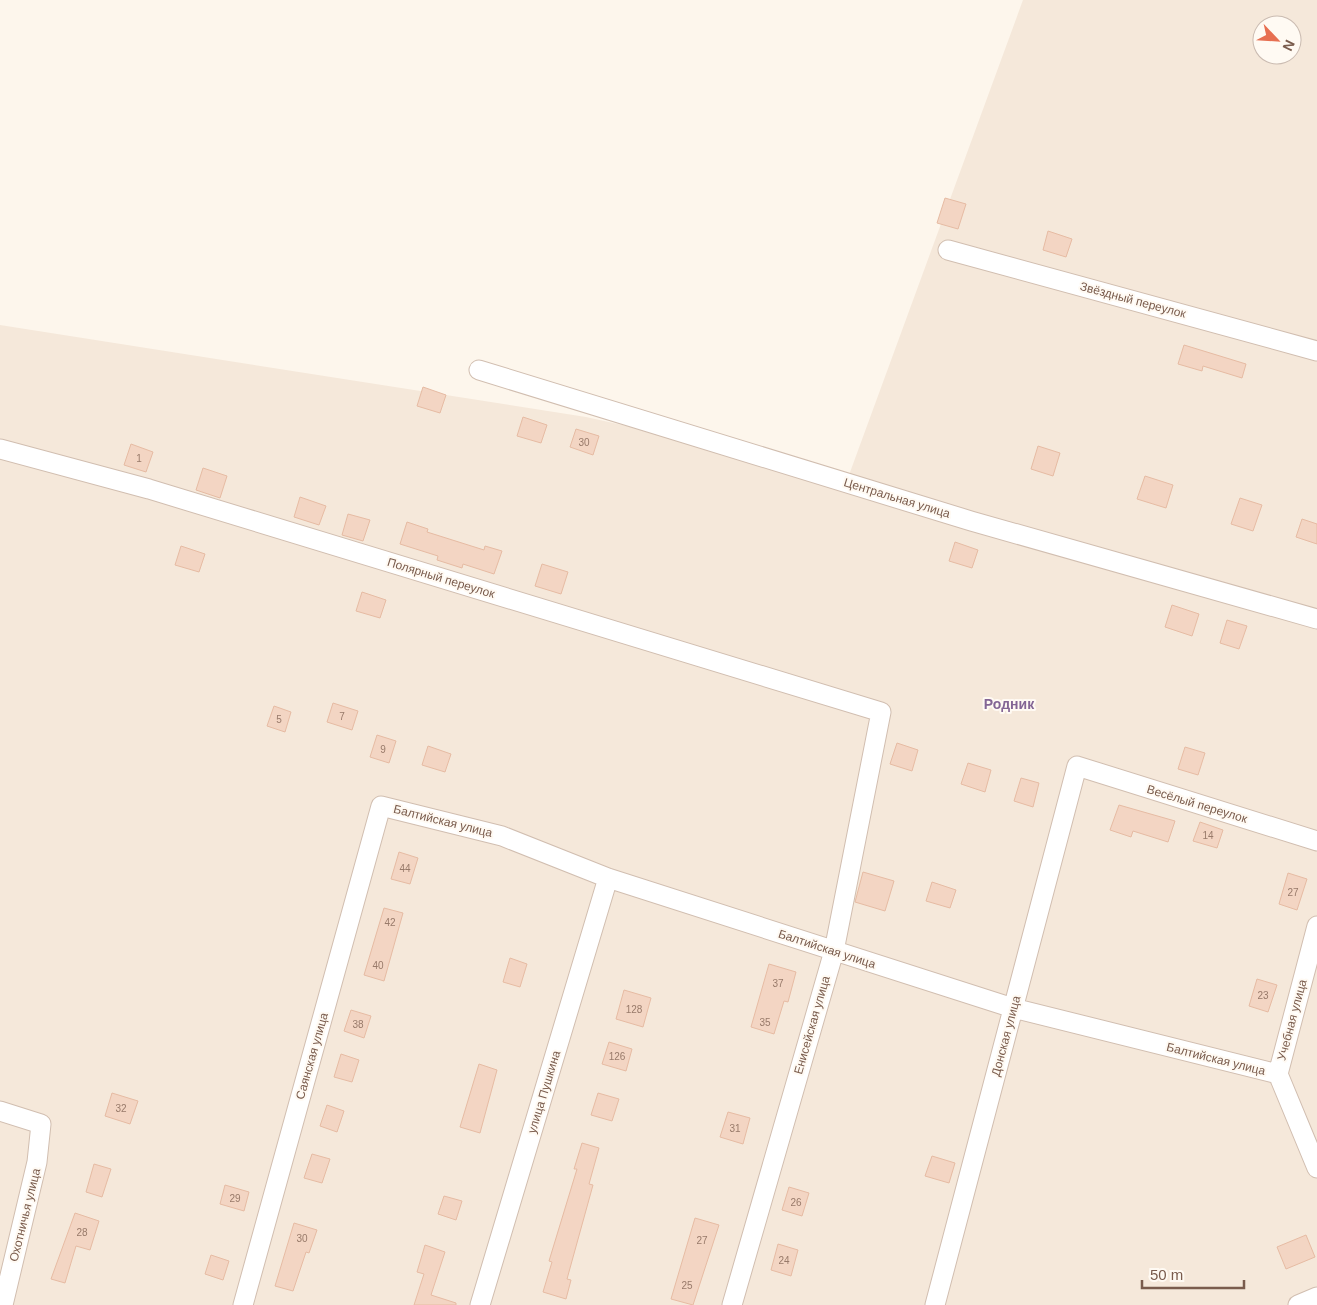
<svg xmlns="http://www.w3.org/2000/svg" width="1317" height="1305" font-family="Helvetica,sans-serif">
<rect width="100%" height="100%" fill="#fdf6ec"/>
<!-- residential -->
<path fill="#f5e8da" fill-rule="evenodd" d="M1023,0H1317V1305H0V325L586,417L849,475ZM1262,25H1292V55H1262Z"/>
<!-- building -->
<path fill="#f3d5c3" stroke="#e6bba3" d="M945,198L966,204L958,229L937,223Z
M1048,231L1072,239L1066,257L1043,250Z
M1184,345L1246,364L1242,378L1203,366L1202,371L1178,364Z
M423,387L446,395L440,413L417,406Z
M523,417L547,425L541,443L517,436Z
M576,429L599,436L593,455L570,447Z
M131,444L153,452L146,472L124,465Z
M1038,446L1060,453L1053,476L1031,469Z
M203,468L227,476L220,498L196,490Z
M1145,476L1173,485L1166,508L1137,499Z
M300,497L326,506L319,525L294,517Z
M1240,498L1262,505L1253,531L1231,524Z
M348,514L370,520L363,541L342,535Z
M1302,519L1317,524V544L1296,537Z
M407,522L428,529L427,532L484,550L485,546L502,551L494,574L463,564L462,568L437,560L438,556L400,544Z
M955,542L978,550L972,568L949,561Z
M181,546L205,554L199,572L175,565Z
M542,564L568,572L561,594L535,586Z
M362,592L386,600L380,618L356,611Z
M1172,605L1199,614L1192,636L1165,627Z
M1227,620L1247,626L1239,649L1220,643Z
M333,703L358,711L352,730L327,722Z
M274,706L291,712L285,732L267,726Z
M377,735L396,741L389,763L370,757Z
M897,743L918,750L912,771L890,764Z
M428,746L451,754L445,772L422,765Z
M1185,747L1205,753L1198,775L1178,769Z
M968,763L991,770L985,792L961,784Z
M1021,778L1039,783L1033,807L1014,801Z
M1119,805L1175,821L1168,842L1133,831L1131,837L1110,830Z
M1200,822L1223,830L1217,848L1193,841Z
M399,852L418,858L410,884L391,879Z
M863,872L894,881L885,911L855,902Z
M1288,873L1307,879L1297,910L1279,904Z
M932,882L956,890L950,908L926,901Z
M384,908L403,913L384,981L364,975Z
M510,958L527,964L520,987L503,982Z
M769,964L796,972L788,1002L784,1001L774,1034L751,1027Z
M1257,979L1277,985L1268,1012L1249,1006Z
M624,990L651,998L643,1027L616,1019Z
M351,1010L371,1016L364,1038L344,1031Z
M609,1042L632,1049L626,1071L602,1064Z
M341,1054L359,1060L352,1082L334,1077Z
M479,1064L497,1070L480,1133L460,1127Z
M112,1093L138,1101L130,1124L105,1116Z
M598,1093L619,1099L612,1121L591,1115Z
M327,1105L344,1111L337,1132L320,1126Z
M728,1112L750,1118L743,1144L720,1137Z
M582,1143L599,1148L589,1184L593,1185L567,1279L571,1280L566,1299L543,1292L552,1262L549,1261L577,1169H574Z
M312,1154L330,1159L322,1183L304,1178Z
M932,1156L955,1163L949,1183L925,1176Z
M94,1164L111,1169L102,1197L86,1192Z
M225,1185L249,1192L244,1211L220,1204Z
M789,1187L809,1193L802,1216L782,1210Z
M444,1196L462,1201L456,1220L438,1214Z
M75,1213L99,1221L90,1250L76,1246L65,1283L51,1279Z
M695,1218L719,1225L693,1305L671,1299Z
M294,1223L317,1230L309,1253L306,1252L293,1291L275,1286Z
M1306,1235L1315,1257L1286,1269L1277,1247Z
M778,1244L798,1250L791,1276L771,1270Z
M425,1245L445,1252L431,1295L456,1303V1305H414L424,1274L417,1272Z
M211,1255L229,1261L223,1280L205,1274Z"/>
<g fill="none" stroke-linecap="round" stroke-linejoin="round">
<defs>
<path id="minor" d="M948,250L1317,351
M479,370L971,521L1317,619
M0,449L149,489L881,712L834,951L732,1305
M1317,926L1278,1074L1317,1168
M0,1111L41,1124L37,1162L3,1305
M243,1305L381,806L502,836L608,878L1013,1008L1278,1074
M480,1305L608,878
M935,1305L1077,766L1317,841
M1298,1305L1317,1297"/>
</defs>
<!-- minor casing -->
<use href="#minor" stroke="#d1beb0" stroke-width="21"/>
<!-- minor -->
<use href="#minor" stroke="#fff" stroke-width="19"/>
</g>
<g text-anchor="middle" stroke-width="4" stroke-linejoin="round" paint-order="stroke">
<!-- number labels -->
<g font-size="10" fill="#987a6a">
<text x="584" y="446">30</text>
<text x="139" y="462">1</text>
<text x="342" y="720">7</text>
<text x="279" y="723">5</text>
<text x="383" y="753">9</text>
<text x="1208" y="839">14</text>
<text x="405" y="872">44</text>
<text x="1293" y="896">27</text>
<text x="390" y="926">42</text>
<text x="378" y="969">40</text>
<text x="778" y="987">37</text>
<text x="1263" y="999">23</text>
<text x="634" y="1013">128</text>
<text x="765" y="1026">35</text>
<text x="358" y="1028">38</text>
<text x="617" y="1060">126</text>
<text x="121" y="1112">32</text>
<text x="735" y="1132">31</text>
<text x="235" y="1202">29</text>
<text x="796" y="1206">26</text>
<text x="82" y="1236">28</text>
<text x="302" y="1242">30</text>
<text x="702" y="1244">27</text>
<text x="784" y="1264">24</text>
<text x="687" y="1289">25</text>
</g>
<!-- street labels -->
<g font-size="12" fill="#7a5c4d" stroke="#fffaf3">
<text transform="translate(1133 300) rotate(15)" y="4">Звёздный переулок</text>
<text transform="translate(897 498) rotate(17)" y="4">Центральная улица</text>
<text transform="translate(441 578) rotate(17)" y="4">Полярный переулок</text>
<text transform="translate(1197 804) rotate(17)" y="4">Весёлый переулок</text>
<text transform="translate(443 821) rotate(14)" y="4">Балтийская улица</text>
<text transform="translate(827 949) rotate(18)" y="4">Балтийская улица</text>
<text transform="translate(1292 1020) rotate(-75)" y="4">Учебная улица</text>
<text transform="translate(812 1025) rotate(-74)" y="4">Енисейская улица</text>
<text transform="translate(1006 1036) rotate(-75)" y="4">Донская улица</text>
<text transform="translate(312 1056) rotate(-74)" y="4">Саянская улица</text>
<text transform="translate(1216 1059) rotate(14)" y="4">Балтийская улица</text>
<text transform="translate(544 1092) rotate(-73)" y="4">улица Пушкина</text>
<text transform="translate(25 1215) rotate(-76)" y="4">Охотничья улица</text>
</g>
<!-- neighbourhood labels -->
<g font-size="14" font-weight="bold" fill="#846695" stroke="#fffaf3">
<text x="1009" y="709">Родник</text>
</g>
</g>
<!-- north arrow -->
<g transform="translate(1277 40) rotate(115)"><circle r="24" fill="#fffaf3" stroke="#cabbb1"/>
<path d="M0-4L9 19L0 12L-9 19Z" fill="#e76f51"/>
<text y="-8" font-size="14" font-weight="bold" text-anchor="middle" fill="#7a5c4d">N</text>
</g>
<!-- scale -->
<path d="M1142 1280v8h102v-8" fill="none" stroke="#7a5c4d" stroke-width="2.5"/>
<text x="1150" y="1280" font-size="15" fill="#7a5c4d" stroke="#fffaf3" stroke-width="4" paint-order="stroke">50 m</text>
</svg>
